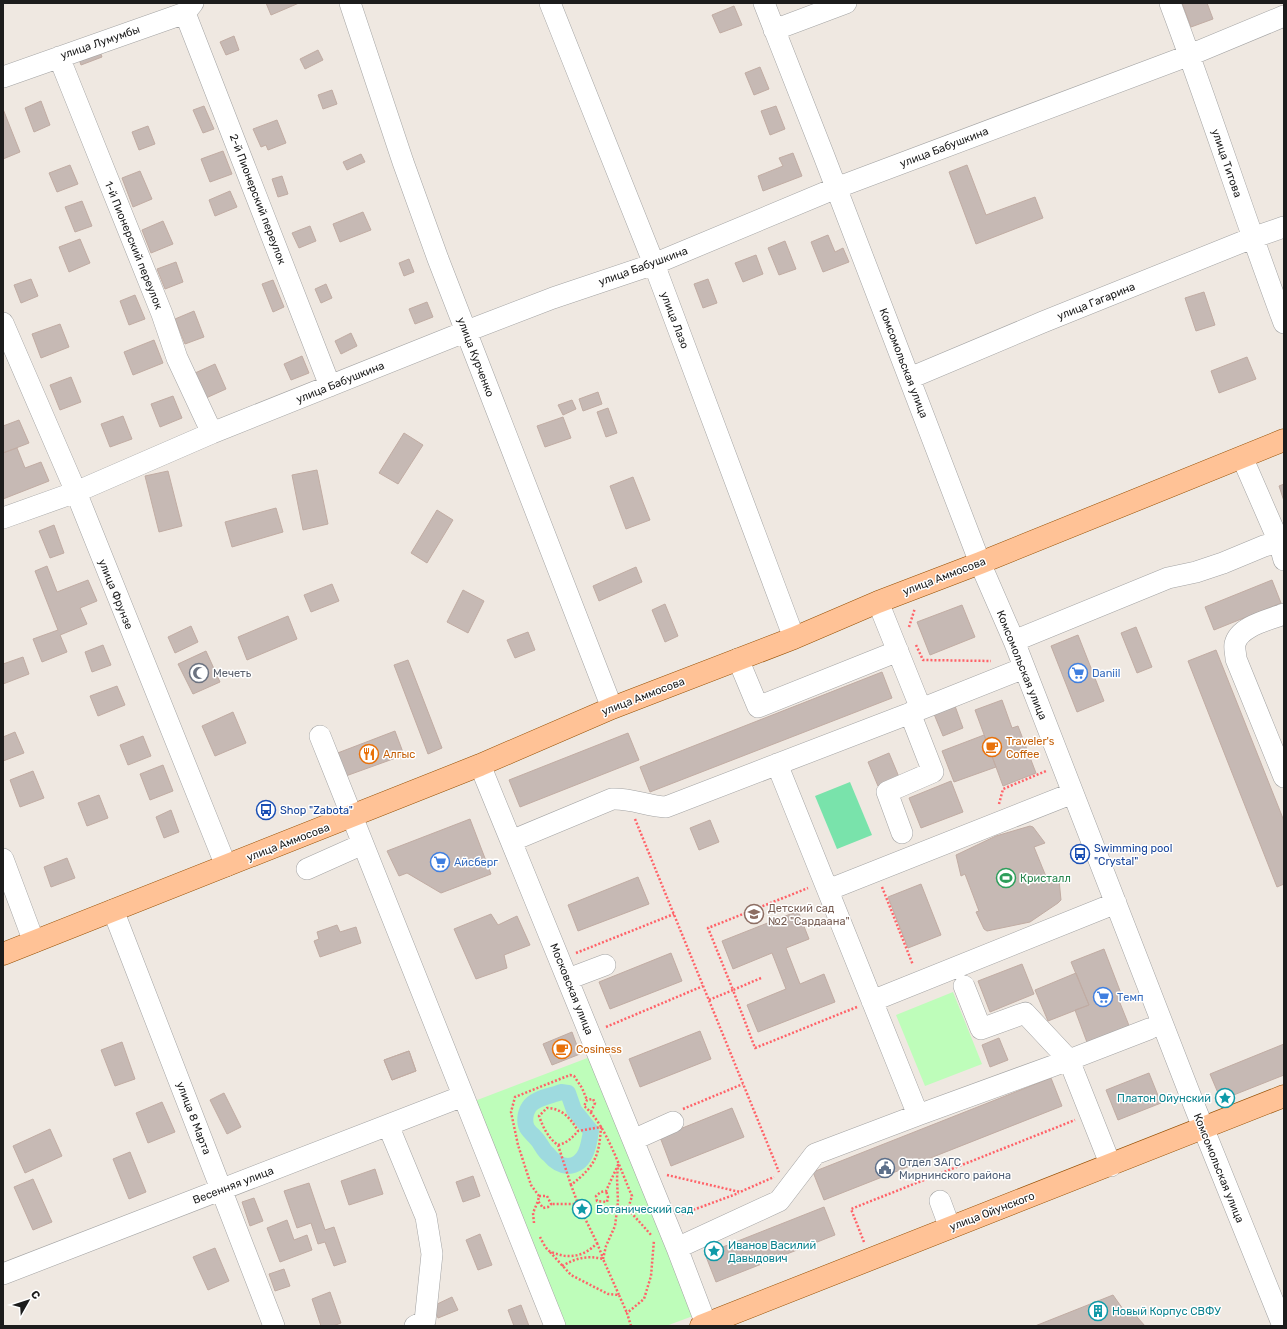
<svg xmlns="http://www.w3.org/2000/svg" width="1287" height="1329" font-family="Rubik,sans-serif">
<rect width="100%" height="100%" fill="#efe8e1"/>
<!-- park -->
<path fill="#befdba" d="M953,992L982,1064L925,1086L896,1015Z
M590,1057L693,1316L666,1326H560L472,1102Z"/>
<!-- pitch -->
<path fill="#79e3ab" d="M850,782L872,835L837,849L815,796Z"/>
<g fill="none" stroke-linecap="round" stroke-linejoin="round">
<!-- canal -->
<path stroke="#9edadf" stroke-width="16" d="M561,1092L568,1093L574,1110L591,1131C589,1145 586,1165 568,1166C560,1166 553,1160 548,1154C544,1151 542,1146 539,1142C536,1137 530,1133 527,1128C524,1122 525,1113 529,1107C534,1098 552,1096 561,1092Z"/>
</g>
<!-- building -->
<path fill="#c6b9b4" stroke="#c1aca3" d="M266,3H299L271,15Z
M1182,3H1207L1213,19L1191,27Z
M734,6L742,25L720,33L712,15Z
M234,36L239,50L226,55L220,42Z
M98,46L102,57L81,65L77,54Z
M318,50L323,60L305,69L300,59Z
M760,67L769,89L754,95L745,73Z
M332,90L337,104L323,109L318,95Z
M41,101L50,125L34,132L25,108Z
M204,106L214,129L203,133L193,110Z
M776,106L785,129L770,135L761,111Z
M3,109L20,152L3,159Z
M277,120L286,143L268,150L266,145L261,147L253,129Z
M148,126L155,144L139,150L132,132Z
M223,151L232,174L210,182L201,159Z
M793,153L802,176L763,191L758,176L783,166L779,158Z
M361,154L365,162L347,170L343,162Z
M70,165L78,184L57,192L49,173Z
M967,165L986,215L1035,197L1043,218L976,244L949,172Z
M140,171L152,199L133,207L122,178Z
M282,176L288,194L278,197L272,179Z
M230,191L237,207L215,216L209,200Z
M82,201L92,226L75,232L65,207Z
M363,212L371,230L340,242L333,224Z
M163,221L173,244L151,253L142,230Z
M310,226L316,241L299,248L292,233Z
M828,235L835,252L843,248L849,262L823,272L811,242Z
M80,239L90,263L69,272L59,247Z
M785,241L796,269L779,275L768,248Z
M756,255L763,274L743,282L735,263Z
M409,259L414,272L404,276L399,263Z
M176,262L183,282L165,289L157,269Z
M31,279L38,296L21,303L14,285Z
M708,279L717,303L703,308L694,284Z
M273,280L284,307L273,312L262,284Z
M326,284L332,298L321,303L315,289Z
M1204,292L1215,325L1196,331L1185,298Z
M135,295L145,319L129,325L120,301Z
M427,302L433,317L415,324L409,309Z
M194,311L204,337L185,344L175,319Z
M60,324L69,347L41,358L32,334Z
M351,333L357,346L341,354L335,341Z
M154,340L163,363L133,375L124,352Z
M302,356L309,373L291,380L284,364Z
M1247,357L1256,379L1219,393L1211,371Z
M215,364L226,389L206,398L195,373Z
M71,377L81,402L60,410L50,385Z
M598,392L602,404L583,411L579,399Z
M173,396L182,418L160,427L151,404Z
M572,400L576,409L563,415L558,405Z
M608,408L617,433L606,437L597,412Z
M123,416L132,439L110,447L101,424Z
M563,417L571,438L545,447L537,426Z
M19,420L29,443L3,453V426Z
M404,433L423,445L398,484L379,473Z
M17,448L25,468L41,462L49,481L3,499V453Z
M317,470L328,524L303,530L292,475Z
M168,471L182,526L159,532L145,476Z
M633,477L650,520L626,529L610,486Z
M1284,484V501L1279,486Z
M276,508L283,532L232,547L225,522Z
M437,510L453,520L427,563L411,553Z
M54,525L64,553L50,558L39,531Z
M47,566L57,592L88,580L97,601L80,608L87,624L60,635L67,652L42,662L33,639L58,630L35,571Z
M636,567L642,582L599,601L593,586Z
M1272,580L1281,603L1214,630L1205,607Z
M332,584L339,601L311,612L304,595Z
M463,590L484,601L468,633L447,622Z
M665,604L678,636L665,642L652,610Z
M962,605L975,637L930,655L917,622Z
M288,616L297,639L247,660L238,637Z
M191,626L198,642L175,653L168,637Z
M1136,627L1152,667L1137,673L1121,633Z
M528,632L535,650L515,658L507,640Z
M1078,635L1104,701L1077,712L1051,646Z
M103,645L111,665L92,672L85,652Z
M1216,650L1284,821V884L1277,887L1188,661Z
M206,651L220,682L193,694L178,664Z
M23,657L29,674L3,684V664Z
M408,660L442,748L428,754L394,665Z
M882,672L892,698L650,792L640,767Z
M117,686L125,705L98,716L90,696Z
M1002,700L1012,728L1018,726L1036,773L1003,786L975,710Z
M955,706L963,728L943,736L934,714Z
M233,712L246,743L215,756L202,726Z
M395,731L404,755L343,777L335,754Z
M15,732L24,753L3,761V737Z
M628,733L639,760L520,807L509,780Z
M984,735L996,767L954,782L942,751Z
M143,736L151,756L128,765L120,745Z
M889,753L899,777L878,786L868,762Z
M163,765L173,791L150,800L140,774Z
M33,771L44,798L20,807L10,780Z
M951,781L963,812L921,828L909,798Z
M99,795L108,818L87,826L78,803Z
M171,810L179,832L164,838L156,817Z
M470,819L491,874L441,893L407,873L399,876L387,851Z
M710,820L719,842L699,850L690,828Z
M1030,826L1033,827L1045,843L1034,847L1049,884L1059,880L1061,900L1058,903L1030,922L987,931L984,929L976,912L979,911L965,874L961,876L956,855L996,836Z
M67,858L75,878L51,887L44,867Z
M638,877L649,904L578,931L568,905Z
M921,884L941,935L908,948L888,897Z
M798,911L809,939L786,948L800,984L824,974L835,1002L758,1032L747,1005L786,989L772,953L733,969L722,941Z
M491,914L498,925L517,916L530,945L504,955L507,968L476,979L454,929Z
M337,925L340,932L356,927L361,943L320,957L314,941L319,939L317,932Z
M1104,949L1122,996L1118,998L1130,1028L1088,1045L1075,1010L1089,1005L1071,962Z
M671,953L682,981L610,1009L599,982Z
M1022,964L1034,994L990,1012L978,981Z
M1076,973L1089,1005L1048,1021L1035,990Z
M700,1031L711,1059L640,1087L629,1059Z
M572,1032L580,1054L552,1065L543,1044Z
M999,1038L1008,1060L990,1067L982,1045Z
M122,1042L135,1079L115,1086L101,1050Z
M1284,1044V1075L1221,1100L1210,1074Z
M409,1051L416,1071L392,1080L384,1060Z
M409,1051L416,1071L392,1080L384,1060Z
M1149,1073L1161,1103L1118,1120L1106,1090Z
M1051,1078L1062,1106L824,1200L813,1172Z
M224,1093L241,1127L227,1134L210,1100Z
M162,1102L175,1132L148,1143L136,1113Z
M732,1108L744,1137L671,1166L660,1137Z
M50,1129L62,1156L25,1173L13,1146Z
M130,1152L146,1192L129,1199L113,1159Z
M375,1169L383,1194L349,1205L341,1181Z
M473,1176L480,1196L463,1202L456,1182Z
M33,1179L52,1222L33,1230L14,1187Z
M309,1183L325,1230L334,1227L346,1262L334,1266L325,1242L318,1244L311,1223L297,1228L284,1191Z
M254,1198L263,1221L250,1226L242,1202Z
M824,1207L835,1235L716,1282L705,1254Z
M287,1220L294,1240L307,1235L312,1250L280,1262L267,1228Z
M480,1234L492,1265L478,1270L466,1240Z
M215,1248L229,1281L208,1290L193,1257Z
M284,1269L290,1286L275,1291L269,1274Z
M330,1292L341,1323L333,1326H321L312,1299Z
M1113,1295L1125,1312L1131,1310L1145,1326H1035Z
M452,1297L458,1310L438,1318L433,1306Z
M521,1305L529,1326H514L508,1310Z"/>
<g fill="none" stroke-linecap="round" stroke-linejoin="round">
<defs>
<path id="minor" d="M350,3L403,162L438,259L612,708
M550,3L654,264L794,638
M764,3L824,156L980,563L1014,641L1196,1110L1283,1326
M1170,3C1210,109 1244,217 1284,323
M185,13L330,386
M774,30L846,3
M59,57L162,314L177,358L212,433
M3,77L185,13L193,3
M3,323L76,492L226,866
M910,378L1043,322L1252,238L1284,227
M1242,457L1279,542L1284,540
M3,518L76,492L212,433L467,331L553,298L654,264L836,188L1190,55L1284,16
M1284,614C1269,620 1239,626 1235,644C1234,649 1236,654 1236,659L1284,777
M1014,641L1168,578L1196,572L1223,563L1264,546L1279,542L1284,560
M738,659L758,707L898,651
M921,709L1024,668
M320,736L555,1326
M480,765L677,1248L706,1324
M902,833L887,792L933,772L910,713
M511,841L612,799C631,798 647,806 666,807L921,709L878,602
M3,859L34,942
M307,869L363,844
M828,890L1073,793
M113,910L274,1326
M568,979L605,965
M964,986L981,1029L1025,1013L1069,1060L1111,1166
M872,1001L1116,903
M918,1115L1069,1060L1149,1029
M388,1125L426,1217L432,1254L425,1321L415,1326
M633,1140L673,1122
M940,1201L950,1228
M677,1248L779,1201L815,1154L918,1115L777,764
M3,1274L463,1096"/>
<path id="major" d="M3,954L480,765L612,708L794,638L878,602L980,563L1284,440
M701,1326L1284,1096"/>
</defs>
<!-- minor casing -->
<use href="#minor" stroke="#a3a3a3" stroke-width="22"/>
<!-- major casing -->
<use href="#major" stroke="#954e00" stroke-width="23"/>
<!-- path -->
<path stroke="#ff6268" stroke-width="2.5" stroke-dasharray="2 2" stroke-linecap="butt" d="M909,627L915,608
M916,645L923,660L991,661
M999,804L1003,789L1046,771
M635,819L779,1172
M882,887L913,965
M576,953L674,914
M761,978L733,990L708,928L808,888
M709,1000L733,990L755,1048L857,1007
M606,1027L703,986
M683,1109L743,1084
M591,1112L595,1103L593,1099L587,1100L584,1106C606,1124 620,1169 632,1196L628,1209L652,1236
M558,1145C567,1143 572,1138 578,1131L601,1127C599,1157 595,1166 571,1185L578,1204
M667,1175L740,1192L774,1177
M571,1185L558,1145C548,1138 543,1127 539,1116L547,1108C562,1108 571,1119 578,1131
M539,1196H547L551,1204L548,1207L543,1208L538,1201L539,1196L531,1185L518,1145L511,1112L515,1097L570,1075L574,1076L582,1088L587,1100
M682,1214L739,1193
M534,1223L533,1213L538,1201
M540,1237C542,1241 545,1247 548,1250C550,1252 554,1253 557,1254C572,1259 586,1255 597,1243L578,1204H551
M864,1242L851,1209L1075,1120
M597,1243L603,1258
M550,1252L571,1275L608,1294L619,1295L627,1313
M603,1259L606,1246L615,1226L618,1202L617,1178L618,1165L606,1191L601,1192L596,1196L597,1201L607,1202L608,1197L606,1191
M562,1266C576,1258 588,1255 603,1259L619,1295
M631,1326L627,1313L644,1299L651,1276L654,1240"/>
<!-- minor -->
<use href="#minor" stroke="#fff" stroke-width="21"/>
<!-- major -->
<use href="#major" stroke="#ffc296" stroke-width="22"/>
</g>
<!-- icons -->
<defs>
<symbol id="mosque-ring" viewBox="-11 -11 22 22"><circle r="9.5" fill="#fff" stroke="#6b7280" stroke-width="1.5"/><path d="M3.5-4.9A6 6 0 1 0 3.5 4.9A5 5 0 1 1 3.5-4.9Z" fill="#6b7280"/></symbol>
<symbol id="supermarket-ring" viewBox="-11 -11 22 22"><circle r="9.5" fill="#fff" stroke="#3f7fe0" stroke-width="1.5"/><path d="M-6-5.5h2.5l.6 2H6L4.5 2H-2.5L-4.4-4H-6ZM-1.5 3.2a1.3 1.3 0 1 0 .1 0ZM3 3.2a1.3 1.3 0 1 0 .1 0Z" fill="#3f7fe0"/></symbol>
<symbol id="cafe-ring" viewBox="-11 -11 22 22"><circle r="9.5" fill="#fff" stroke="#e8710a" stroke-width="1.5"/><path d="M-5.5-4.5H6V0H3Q3 3.5 0 3.5H-2.5Q-5.5 3.5-5.5 0ZM3-3.2v2h1.7v-2ZM-6 4.5H4V6H-6Z" fill="#e8710a"/></symbol>
<symbol id="restaurant-ring" viewBox="-11 -11 22 22"><circle r="9.5" fill="#fff" stroke="#e8710a" stroke-width="1.5"/><path d="M-5-6h1v4h1v-4h1v4h1v-4h1v5L-1.5 .5V6h-2V.5L-5-1ZM5-6V6H3V1.5H1.5Q1.5-4 5-6Z" fill="#e8710a"/></symbol>
<symbol id="bus-ring" viewBox="-11 -11 22 22"><circle r="9.5" fill="#fff" stroke="#1a4fb4" stroke-width="1.5"/><path d="M-5-6H5V4H4V6H2V4H-2V6H-4V4H-5ZM-3.5-4V0h7V-4ZM-3.5 1.2v1.5H-2V1.2ZM2 1.2v1.5H3.5V1.2Z" fill="#1a4fb4"/></symbol>
<symbol id="stadium-ring" viewBox="-11 -11 22 22"><circle r="9.5" fill="#fff" stroke="#2e9e5b" stroke-width="1.5"/><path d="M0-5a6.5 5 0 1 0 0 10a6.5 5 0 1 0 0-10ZM-3.5-1.8h7v3.6h-7Z" fill="#2e9e5b"/></symbol>
<symbol id="school-ring" viewBox="-11 -11 22 22"><circle r="9.5" fill="#fff" stroke="#8d6e63" stroke-width="1.5"/><path d="M0-5L7-2L0 1L-7-2ZM-4 1L0 2.5L4 1V4Q0 6-4 4Z" fill="#8d6e63"/></symbol>
<symbol id="sight-ring" viewBox="-11 -11 22 22"><circle r="9.5" fill="#fff" stroke="#0f9aa8" stroke-width="1.5"/><path d="M0-6L1.8-2.2L6-1.7L2.9 1.2L3.7 5.4L0 3.3L-3.7 5.4L-2.9 1.2L-6-1.7L-1.8-2.2Z" fill="#0f9aa8"/></symbol>
<symbol id="civic-ring" viewBox="-11 -11 22 22"><circle r="9.5" fill="#fff" stroke="#5c6f8a" stroke-width="1.5"/><path d="M-.6-6.5H3V-4.5H.6V-3L4-1V1h2V6H-6V1h2V-1L-.6-3ZM-1.2 2.5V6h2.4V2.5Z" fill="#5c6f8a"/></symbol>
<symbol id="building-ring" viewBox="-11 -11 22 22"><circle r="9.5" fill="#fff" stroke="#0f9aa8" stroke-width="1.5"/><path d="M-4-6H4V6H1V3H-1V6H-4ZM-2.5-4.3h1.7v1.8h-1.7ZM.8-4.3h1.7v1.8H.8ZM-2.5-1h1.7V.8h-1.7ZM.8-1h1.7V.8H.8Z" fill="#0f9aa8"/></symbol>
</defs>
<g fill-rule="evenodd">
<use href="#mosque-ring" x="188" y="662" width="22" height="22"/>
<use href="#supermarket-ring" x="1067" y="662" width="22" height="22"/>
<use href="#cafe-ring" x="981" y="736" width="22" height="22"/>
<use href="#restaurant-ring" x="358" y="743" width="22" height="22"/>
<use href="#bus-ring" x="255" y="799" width="22" height="22"/>
<use href="#bus-ring" x="1069" y="843" width="22" height="22"/>
<use href="#supermarket-ring" x="429" y="851" width="22" height="22"/>
<use href="#stadium-ring" x="995" y="867" width="22" height="22"/>
<use href="#school-ring" x="743" y="903" width="22" height="22"/>
<use href="#supermarket-ring" x="1092" y="986" width="22" height="22"/>
<use href="#cafe-ring" x="551" y="1038" width="22" height="22"/>
<use href="#sight-ring" x="1214" y="1087" width="22" height="22"/>
<use href="#civic-ring" x="874" y="1157" width="22" height="22"/>
<use href="#sight-ring" x="571" y="1198" width="22" height="22"/>
<use href="#sight-ring" x="703" y="1240" width="22" height="22"/>
<use href="#building-ring" x="1087" y="1300" width="22" height="22"/>
</g>
<g text-anchor="middle" stroke-width="3" stroke-linejoin="round" paint-order="stroke">
<!-- street labels -->
<g font-size="11" fill="#1c1c1c" stroke="#fff">
<text transform="translate(100 42) rotate(-19)" y="4">улица Лумумбы</text>
<text transform="translate(944 147) rotate(-21)" y="4">улица Бабушкина</text>
<text transform="translate(1227 163) rotate(71)" y="4">улица Титова</text>
<text transform="translate(258 199) rotate(69)" y="4">2-й Пионерский переулок</text>
<text transform="translate(134 245) rotate(68)" y="4">1-й Пионерский переулок</text>
<text transform="translate(643 266) rotate(-20)" y="4">улица Бабушкина</text>
<text transform="translate(1096 301) rotate(-22)" y="4">улица Гагарина</text>
<text transform="translate(675 320) rotate(69)" y="4">улица Лазо</text>
<text transform="translate(476 357) rotate(69)" y="4">улица Курченко</text>
<text transform="translate(904 363) rotate(69)" y="4">Комсомольская улица</text>
<text transform="translate(340 382) rotate(-22)" y="4">улица Бабушкина</text>
<text transform="translate(944 576) rotate(-21)" y="4">улица Аммосова</text>
<text transform="translate(116 594) rotate(68)" y="4">улица Фрунзе</text>
<text transform="translate(1022 665) rotate(68)" y="4">Комсомольская улица</text>
<text transform="translate(643 696) rotate(-21)" y="4">улица Аммосова</text>
<text transform="translate(288 842) rotate(-21)" y="4">улица Аммосова</text>
<text transform="translate(572 989) rotate(68)" y="4">Московская улица</text>
<text transform="translate(194 1118) rotate(69)" y="4">улица 8 Марта</text>
<text transform="translate(1219 1168) rotate(68)" y="4">Комсомольская улица</text>
<text transform="translate(233 1185) rotate(-21)" y="4">Весенняя улица</text>
<text transform="translate(992 1211) rotate(-21)" y="4">улица Ойунского</text>
</g>
<!-- worship labels -->
<g font-size="11" fill="#5b616d" stroke="#fff" text-anchor="start">
<text x="213" y="677">Мечеть</text>
</g>
<!-- shop labels -->
<g font-size="11" fill="#366cbe" stroke="#fff" text-anchor="start">
<text x="1092" y="677">Daniil</text>
<text x="454" y="866">Айсберг</text>
<text x="1117" y="1001">Темп</text>
</g>
<!-- food labels -->
<g font-size="11" fill="#c56008" stroke="#fff" text-anchor="start">
<text x="1006" y="745">Traveler's<tspan x="1006" dy="13">Coffee</tspan></text>
<text x="383" y="758">Алгыс</text>
<text x="576" y="1053">Cosiness</text>
</g>
<!-- transit labels -->
<g font-size="11" fill="#164399" stroke="#fff" text-anchor="start">
<text x="280" y="814">Shop "Zabota"</text>
<text x="1094" y="852">Swimming pool<tspan x="1094" dy="13">"Crystal"</tspan></text>
</g>
<!-- leisure labels -->
<g font-size="11" fill="#27864d" stroke="#fff" text-anchor="start">
<text x="1020" y="882">Кристалл</text>
</g>
<!-- education labels -->
<g font-size="11" fill="#785e54" stroke="#fff" text-anchor="start">
<text x="768" y="912">Детский сад<tspan x="768" dy="13">№2 "Сардаана"</tspan></text>
</g>
<!-- culture labels -->
<g font-size="11" fill="#0d838f" stroke="#fff" text-anchor="start">
<text x="1211" y="1102" text-anchor="end">Платон Ойунский</text>
<text x="596" y="1213">Ботанический сад</text>
<text x="728" y="1249">Иванов Василий<tspan x="728" dy="13">Давыдович</tspan></text>
<text x="1112" y="1315">Новый Корпус СВФУ</text>
</g>
<!-- service labels -->
<g font-size="11" fill="#4e5e75" stroke="#fff" text-anchor="start">
<text x="899" y="1166">Отдел ЗАГС<tspan x="899" dy="13">Мирнинского района</tspan></text>
</g>
</g>
<!-- border -->
<rect width="1287" height="1329" fill="none" stroke="#1c1c1c" stroke-width="8"/>
<!-- north arrow -->
<g transform="translate(28 1301) rotate(51)" stroke="#ffffff" stroke-width="3" paint-order="stroke">
<path d="M0-3L7 15L0 10L-7 15Z" fill="#1c1c1c"/>
<text y="-6" font-size="11" font-weight="bold" text-anchor="middle" fill="#1c1c1c">С</text>
</g>
</svg>
